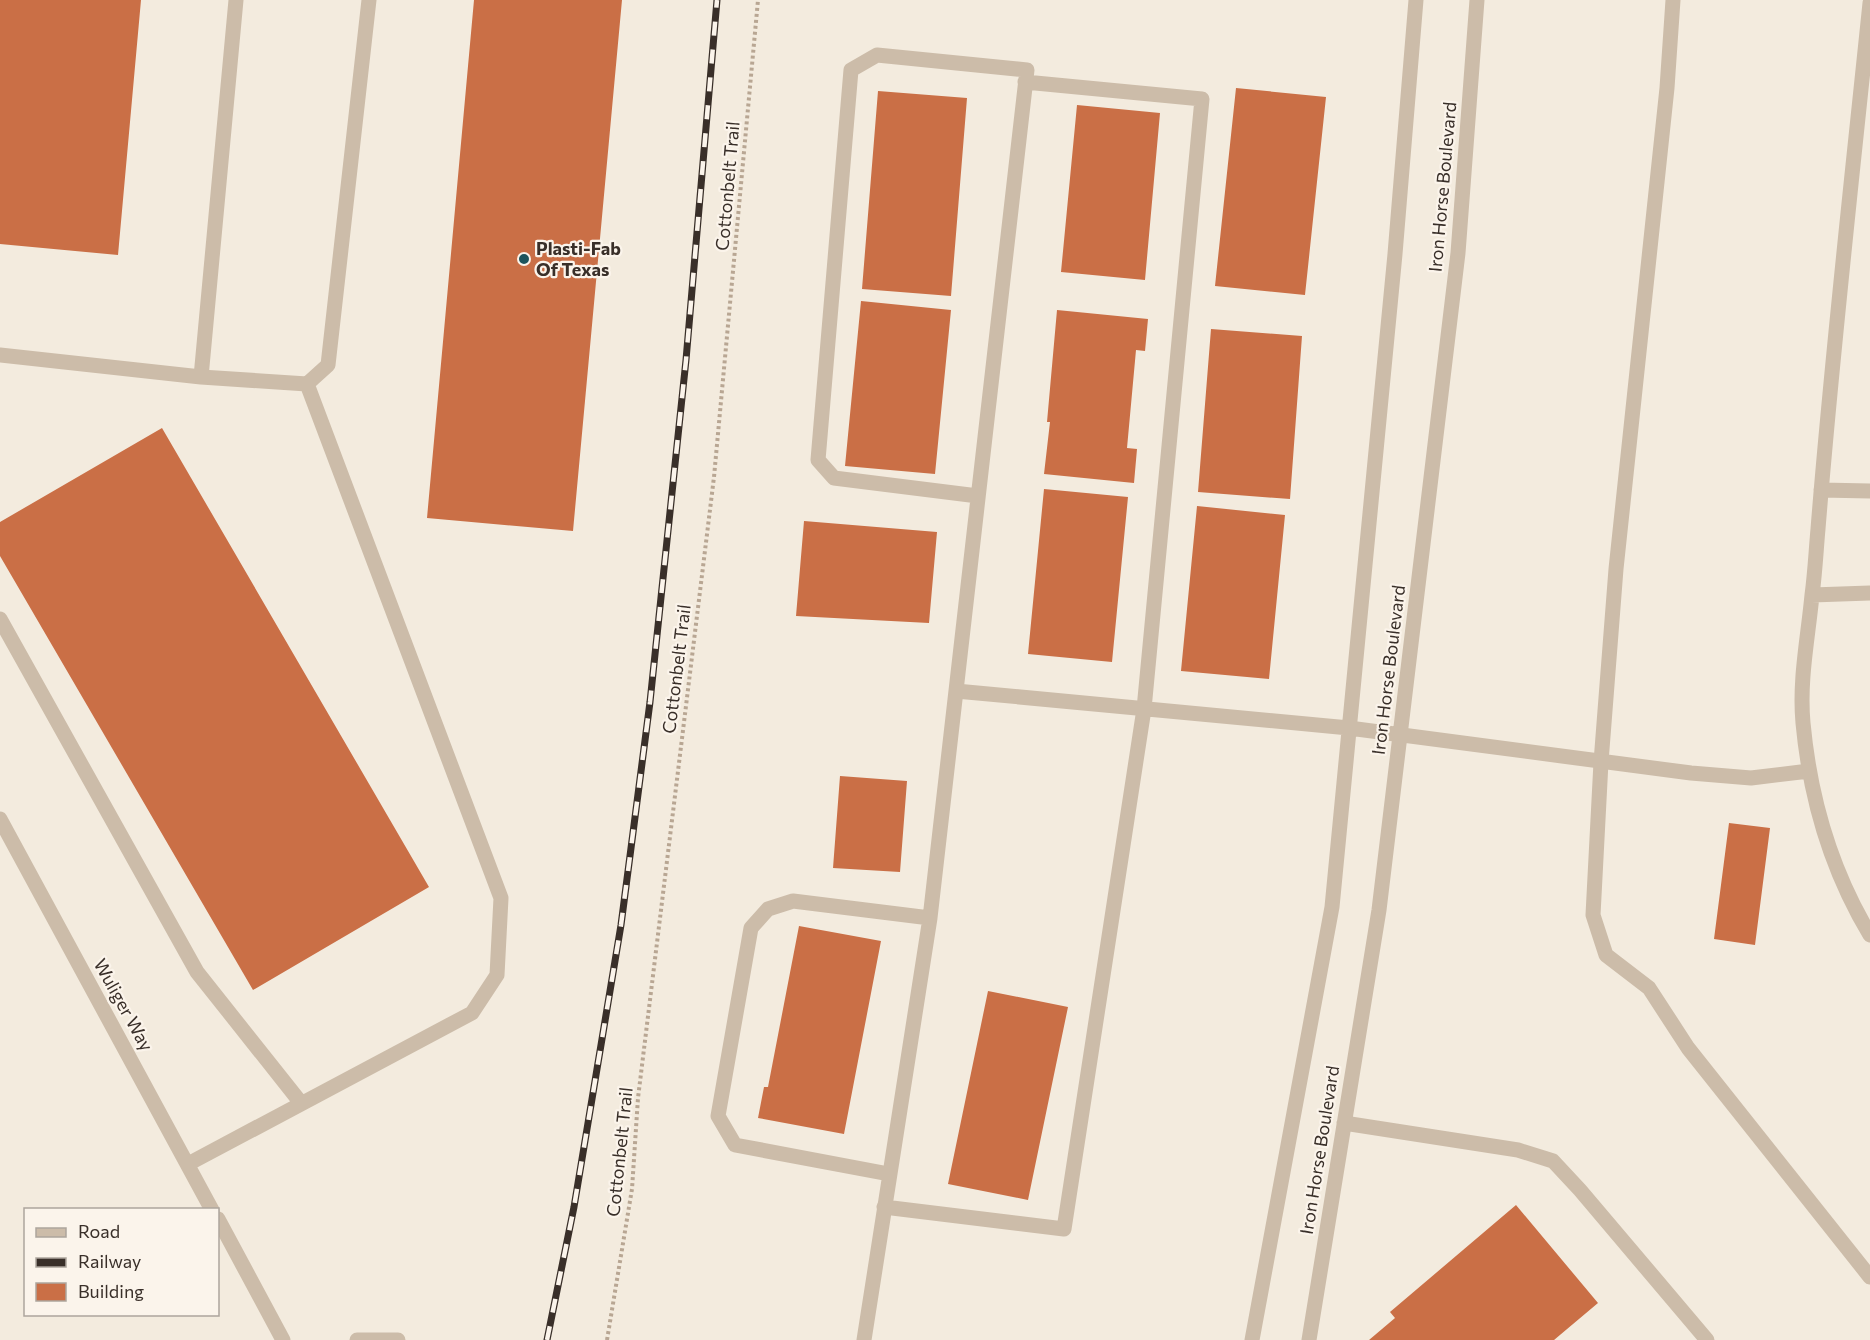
<svg xmlns="http://www.w3.org/2000/svg" width="1870" height="1340" font-family="Commissioner,sans-serif">
<rect width="100%" height="100%" fill="#f3ebde"/>
<!-- building -->
<path fill="#ca6f46" d="M0,0H141L118,255L0,244Z
M474,0H622L573,531L427,518Z
M1236,88L1326,97L1305,295L1215,286Z
M878,91L967,98L951,296L862,289Z
M1077,105L1160,113L1145,280L1061,272Z
M861,301L951,310L935,474L845,466Z
M1057,310L1148,319L1145,351L1136,350L1127,448L1137,449L1134,483L1044,474L1050,422H1047Z
M1211,329L1302,336L1290,499L1198,492Z
M162,428L429,887L253,990L0,556V522Z
M1044,489L1128,497L1112,662L1028,654Z
M1197,506L1285,515L1269,679L1181,671Z
M804,521L937,532L929,623L796,616Z
M840,776L907,781L900,872L833,868Z
M1729,823L1770,828L1755,945L1714,939Z
M799,926L881,941L844,1134L758,1118L764,1087H768Z
M988,991L1068,1007L1028,1200L948,1184Z
M1516,1205L1598,1303L1554,1340H1369L1395,1318L1390,1312Z"/>
<g fill="none" stroke-linecap="round" stroke-linejoin="round">
<!-- path -->
<path stroke="#b8a693" stroke-width="4" stroke-dasharray="3 3" stroke-linecap="butt" d="M607,1340L632,1189L638,1098L714,477L758,0"/>
<!-- minor -->
<path stroke="#ccbca9" stroke-width="15" d="M1673,0L1667,88L1616,569L1601,762L1593,915L1606,955L1649,988L1688,1048L1870,1277
M1870,3C1852,178 1832,353 1818,529C1816,551 1815,573 1812,595C1808,638 1799,680 1803,723C1810,798 1831,870 1870,935
M0,355L201,377L236,0
M201,377L307,384L328,365L369,0
M1821,490L1870,491
M1812,595L1870,593
M0,619L197,972L301,1103
M956,691L1349,728L1691,773L1751,778L1809,771
M0,819L212,1210
M1344,1123L1518,1150L1553,1161L1580,1190L1707,1340
M188,1164L472,1013L497,975L501,898L307,384
M889,1174L735,1145L718,1116L751,928L768,909L793,901L930,918
M884,1207L1064,1229L1144,709L1202,99L1025,82
M218,1219L283,1340
M357,1340H398
M864,1340L930,918L1027,70L877,55L851,70L818,460L834,478L978,496
M1252,1340L1332,907L1395,254L1416,0
M1309,1340L1379,910L1458,253L1477,0"/>
<defs>
<path id="rail" d="M547,1340L574,1207L621,925L650,702L686,360L717,0"/>
</defs>
<!-- rail casing -->
<use href="#rail" stroke="#392f29" stroke-width="7"/>
<!-- rail -->
<use href="#rail" stroke="#fbf4eb" stroke-width="4.5" stroke-dasharray="14" stroke-linecap="butt"/>
</g>
<!-- markers -->
<circle fill="#1d545c" stroke="#fbf4eb" stroke-width="2" cx="524" cy="259" r="6"/>
<g text-anchor="middle" stroke-width="4.5" stroke-linejoin="round" paint-order="stroke">
<!-- street labels -->
<g font-size="18" fill="#392f29" stroke="#fbf4eb">
<text transform="translate(728 186) rotate(-85)" y="6">Cottonbelt Trail</text>
<text transform="translate(1443 187) rotate(-85)" y="6">Iron Horse Boulevard</text>
<text transform="translate(677 669) rotate(-83)" y="6">Cottonbelt Trail</text>
<text transform="translate(1389 670) rotate(-83)" y="6">Iron Horse Boulevard</text>
<text transform="translate(123 1005) rotate(61)" y="6">Wuliger Way</text>
<text transform="translate(1320 1150) rotate(-81)" y="6">Iron Horse Boulevard</text>
<text transform="translate(620 1152) rotate(-84)" y="6">Cottonbelt Trail</text>
</g>
<!-- poi labels -->
<g font-size="18" font-weight="bold" fill="#392f29" stroke="#fbf4eb" text-anchor="start">
<text x="536" y="255">Plasti-Fab<tspan x="536" dy="21">Of Texas</tspan></text>
</g>
</g>
<!-- legend -->
<rect x="24" y="1208" width="195" height="108" fill="#fbf4eb" stroke="#ada59d" stroke-width="1.5"/>
<rect x="36" y="1228" width="30" height="9" fill="#ccbca9" stroke="#ada59d" stroke-width="1.5"/>
<text x="78" y="1238" font-size="18" fill="#392f29">Road</text>
<rect x="36" y="1258" width="30" height="9" fill="#392f29" stroke="#ada59d" stroke-width="1.5"/>
<text x="78" y="1268" font-size="18" fill="#392f29">Railway</text>
<rect x="36" y="1283" width="30" height="18" fill="#ca6f46" stroke="#ada59d" stroke-width="1.5"/>
<text x="78" y="1298" font-size="18" fill="#392f29">Building</text>
</svg>
